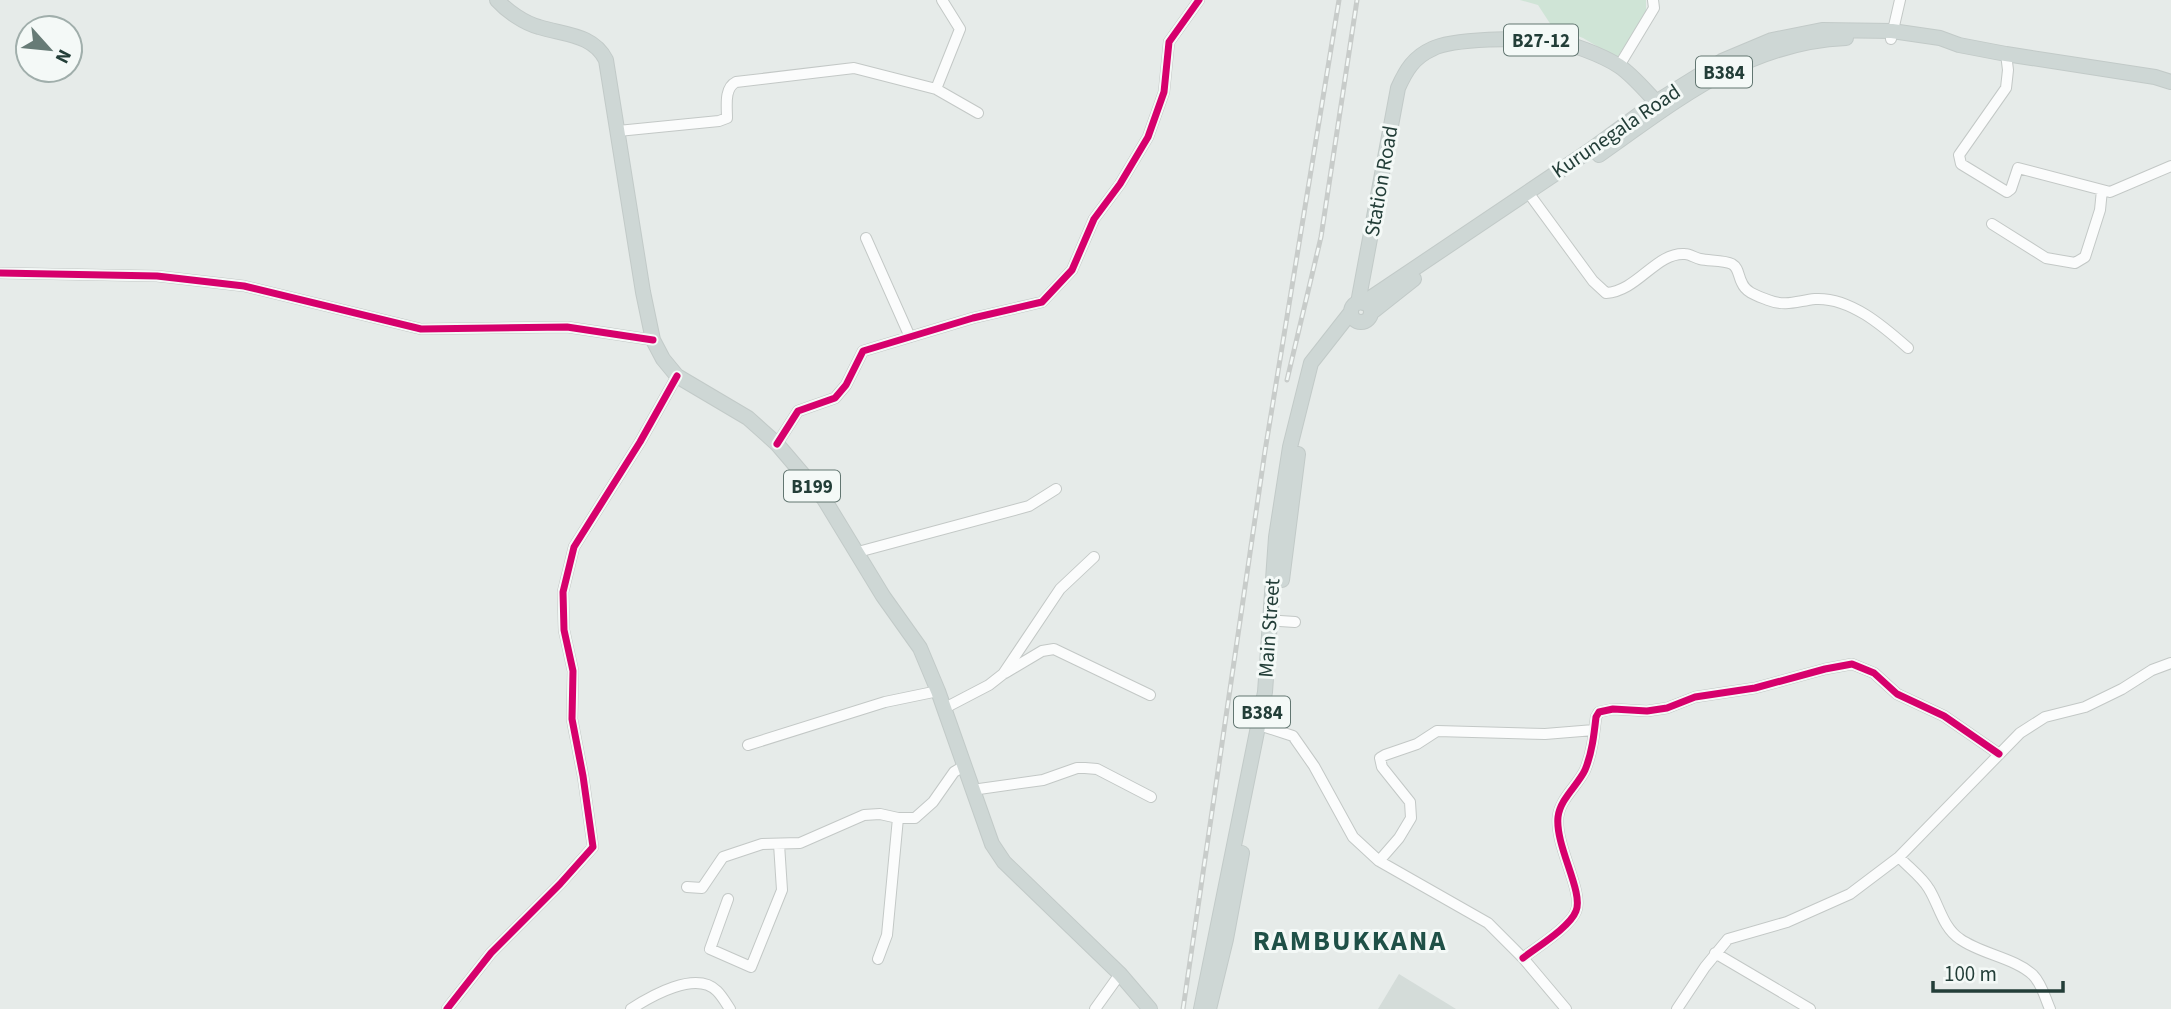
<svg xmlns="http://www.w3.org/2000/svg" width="2171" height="1009" font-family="'Source Sans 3',sans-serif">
<rect width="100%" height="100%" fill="#e6ebe9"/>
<!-- built -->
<path fill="#d4dcd9" d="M1399,974L1456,1009H1378Z"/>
<!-- green -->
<path fill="#cfe4d6" d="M1520,0H1646V13L1617,58L1583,38L1551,25L1538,5Z"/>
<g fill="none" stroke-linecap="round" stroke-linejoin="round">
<defs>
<path id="minor" d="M1891,39L1900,0
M2006,54L2008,70L2006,88L1959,155L1961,164L2007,192L2011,189L2018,168L2110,192L2171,166
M1619,66L1654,8L1653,0
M936,89L960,29L942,0
M618,131L719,121L727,118C727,106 724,88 736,82L854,68L936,89L978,113
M1527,191L1593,281L1606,293C1638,291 1656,252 1685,254C1690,254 1695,258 1700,259C1709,261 1724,260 1732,264C1739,268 1738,276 1742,283C1746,293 1758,296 1768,300C1786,307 1797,301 1815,299C1850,297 1883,326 1908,348
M1992,224L2046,258L2075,263L2085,257L2100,210L2102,190
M866,238L910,337
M0,273L157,276L244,286L421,329L567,327L653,340
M777,444L798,411L835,398L846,385L863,351L973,318L1042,302L1072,270L1094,219L1120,184L1148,137L1164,92L1169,42L1199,0
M858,552L1029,506L1056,489
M1280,621L1295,622
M1005,673L1042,651L1054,649L1150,695
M943,709L989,685L1003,674L1060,589L1094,557
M1259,725L1293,736L1314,766L1353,837L1379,861L1488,923L1523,958L1566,1009
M748,745L885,702L938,691
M972,790L1043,780L1077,768H1085L1097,769L1151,797
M1899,857C1908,867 1922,877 1929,889C1939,905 1943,928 1960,939C1981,954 2015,958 2033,975C2042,984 2045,998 2050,1009
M1379,861L1399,838L1411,818L1410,802L1382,767L1380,758L1385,755L1417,744L1437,731L1545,734L1594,730
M687,887L702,888L723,857L762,844L800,843L864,815L880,814L898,818H915L933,802L954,772L964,766
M728,899L710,949L751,967L782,890L779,844
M1715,953L1810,1009
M1523,958C1537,947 1570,927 1576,911C1584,892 1555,846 1558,817C1560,799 1578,785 1585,770C1592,753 1594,735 1596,717L1599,712L1613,709L1647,711L1667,708L1695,697L1755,688L1825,669L1852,664L1874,673L1897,694L1944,716L1999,754
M878,959L887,935L898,818
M447,1009L491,953L560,884L593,847L583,776L572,719L573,671L564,630L563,592L574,547L640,442L677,376
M631,1009C651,996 696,970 717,991C722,996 726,1003 730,1009
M1095,1009L1120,974
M1677,1009L1705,967L1728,939L1787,922L1850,894L1899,857L2020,733L2045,717L2085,707L2122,689L2152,670L2171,663"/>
<path id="major" d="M497,0C507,11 524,23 539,27C564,35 593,34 606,60L643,292L653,340L663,359L677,376L748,418L777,444L824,499L883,596L920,648L938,691L992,844L1004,862L1120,974L1150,1009
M1599,155C1676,101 1747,42 1846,38
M1351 312a10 10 0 1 1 20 0a10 10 0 1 1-20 0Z
M1358,303L1398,88C1406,70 1414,57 1432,49C1452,38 1524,38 1549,40C1568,42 1602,55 1619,66C1634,76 1648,94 1661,107
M1363,303L1589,151L1656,102L1722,61L1772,40L1822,30L1892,31L1940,38L1959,45L2006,54L2155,77L2171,82
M1371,313L1414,279
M1282,580L1298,454
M1201,1009L1265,692L1276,537L1290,447L1311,363L1351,312
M1209,1009L1226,939L1242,853"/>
</defs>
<!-- minor casing -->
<use href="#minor" stroke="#c3c8c6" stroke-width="12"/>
<!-- major casing -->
<use href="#major" stroke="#c2cac8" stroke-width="16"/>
<!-- minor -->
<use href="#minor" stroke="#fbfcfc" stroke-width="10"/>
<!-- major -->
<use href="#major" stroke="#ced7d5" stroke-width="14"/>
<defs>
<path id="rail" d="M1287,380L1321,237L1357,0
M1183,1009L1265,451L1339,0"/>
</defs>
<!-- rail casing -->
<use href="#rail" stroke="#c8ccca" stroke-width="5"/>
<!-- rail -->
<use href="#rail" stroke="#f4f9f7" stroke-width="2.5" stroke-dasharray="8" stroke-linecap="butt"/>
<defs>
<path id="cycleway" d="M0,273L157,276L244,286L421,329L567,327L653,340
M777,444L798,411L835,398L846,385L863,351L973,318L1042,302L1072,270L1094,219L1120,184L1148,137L1164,92L1169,42L1199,0
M1523,958C1537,947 1570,927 1576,911C1584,892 1555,846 1558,817C1560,799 1578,785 1585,770C1592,753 1594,735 1596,717L1599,712L1613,709L1647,711L1667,708L1695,697L1755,688L1825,669L1852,664L1874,673L1897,694L1944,716L1999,754
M447,1009L491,953L560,884L593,847L583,776L572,719L573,671L564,630L563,592L574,547L640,442L677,376"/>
</defs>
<!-- cycleway casing -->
<use href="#cycleway" stroke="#f4f9f7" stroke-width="11"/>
<!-- cycleway -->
<use href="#cycleway" stroke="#d6006c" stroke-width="7"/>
</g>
<g text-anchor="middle" stroke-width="6" stroke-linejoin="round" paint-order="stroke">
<!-- shield labels -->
<g fill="#f4f9f7" stroke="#627671" stroke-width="2">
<rect x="1504" y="24.5" width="74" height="31" rx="5"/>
<rect x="1696" y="56.5" width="56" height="31" rx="5"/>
<rect x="784" y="470.5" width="56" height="31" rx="5"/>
<rect x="1234" y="696.5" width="56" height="31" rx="5"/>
</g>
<g font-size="19" font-weight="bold" fill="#233e38">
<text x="1541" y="47">B27-12</text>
<text x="1724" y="79">B384</text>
<text x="812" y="493">B199</text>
<text x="1262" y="719">B384</text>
</g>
<!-- street labels -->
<g font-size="21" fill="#233e38" stroke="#f4f9f7">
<text transform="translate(1616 131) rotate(-34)" y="7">Kurunegala Road</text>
<text transform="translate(1381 181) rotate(-80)" y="7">Station Road</text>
<text transform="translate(1269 628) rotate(-86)" y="7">Main Street</text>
</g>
<!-- district labels -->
<g font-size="28" font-weight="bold" letter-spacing="2" fill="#1f5047" stroke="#f4f9f7">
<text x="1350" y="950">RAMBUKKANA</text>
</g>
</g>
<!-- north arrow -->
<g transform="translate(49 49) rotate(117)"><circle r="33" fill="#f4f9f7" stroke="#a0aeab" stroke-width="2"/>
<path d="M0-5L12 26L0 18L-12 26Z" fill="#677b76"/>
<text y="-10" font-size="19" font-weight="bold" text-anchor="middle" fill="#233e38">N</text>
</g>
<!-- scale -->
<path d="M1933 981v10h130v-10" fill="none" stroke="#233e38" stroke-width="3.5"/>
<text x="1944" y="981" font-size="21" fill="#233e38" stroke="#f4f9f7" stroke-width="5" paint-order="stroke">100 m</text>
</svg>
